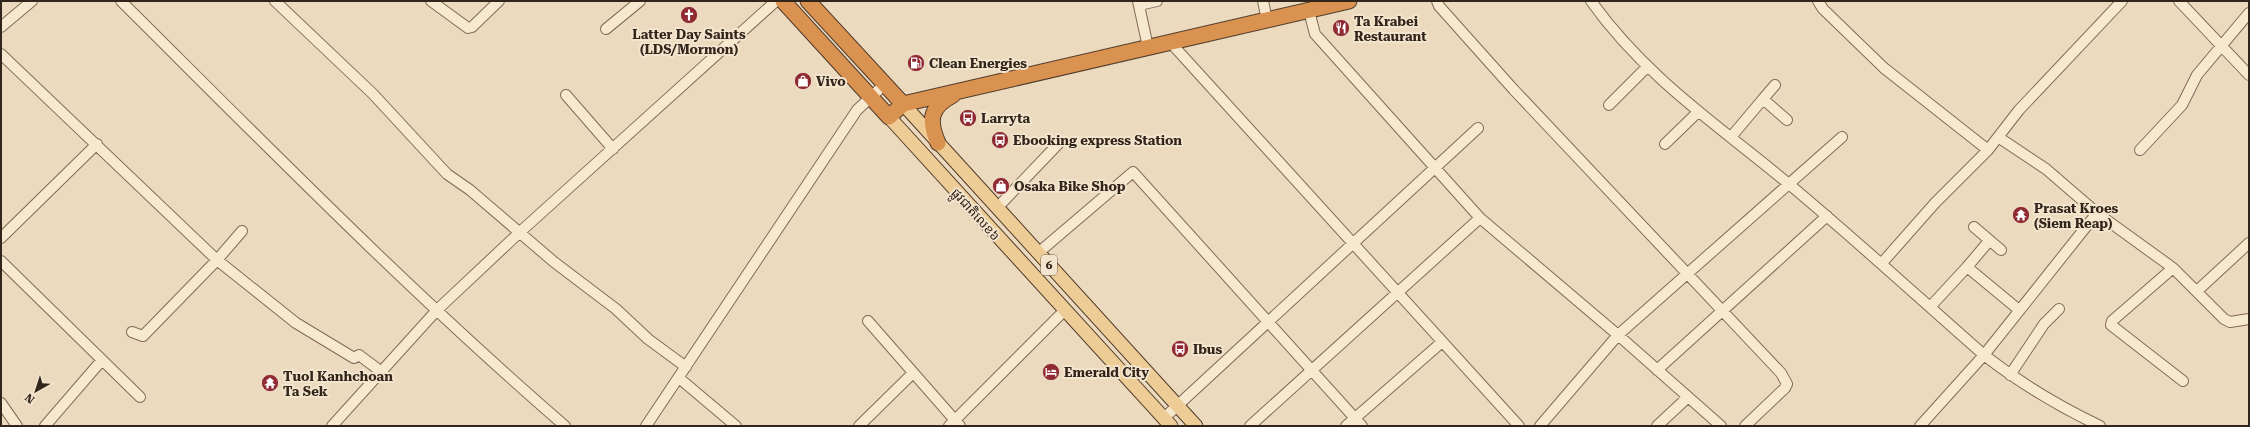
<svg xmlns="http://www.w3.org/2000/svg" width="2250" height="427" font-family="'Roboto Serif','Noto Sans Khmer',serif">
<rect width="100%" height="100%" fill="#ebdabe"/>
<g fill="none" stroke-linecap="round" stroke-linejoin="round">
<defs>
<path id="minor" d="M121,1C266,145 410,292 565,426
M275,1L373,94L447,174L470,190L554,262L616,309L648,339L686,367
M431,1L468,28L472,27L499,1
M1138,1L1148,47
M1263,1L1267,20
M1437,1L1439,6L1514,90L1781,373L1787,384L1785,388L1745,426
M1591,1C1647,79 1718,125 1790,185C1856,240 1919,298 1984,355C2020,383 2058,406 2100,426
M1818,1L1823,9L1884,68L1988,150
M2179,1L2249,75
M1139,5L1157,1
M1309,11L1315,34L1480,218L1618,335L1721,426
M1,27L32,1
M606,29L640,1
M1170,42L1519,426
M1,54L217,260L296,323L354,358L359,355L383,373
M566,95L613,149
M1763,99L1775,85
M1609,105L1647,67
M1731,137L1763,99L1787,120
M1998,137L2046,169L2097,213L2173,268L2224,319L2230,322L2249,319
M1665,144L1698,112
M2140,150L2182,105L2197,75L2249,13
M997,208L1060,142
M1974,227L2001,250
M1,238L97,144
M1038,253L1133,172L1362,426
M1,261L140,397
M1882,263L1935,203L1988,150L2019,110L2122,1
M1967,267L1989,241
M2173,268L2112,321L2111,325L2183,381
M2197,291L2249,243
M1930,307L1967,267L2019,310
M868,321L960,426
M132,332L143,336L217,260L242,231
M1657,370L1827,216
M2010,375L2044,324L2059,309
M679,378L736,426
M1,403L17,426
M1164,418L1478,128
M45,426L102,360
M332,426L437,310L520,232L776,1
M646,426L857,110L885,84
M859,426L913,373
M949,426L1065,310
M1250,426L1480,218
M1346,426L1442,342
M1540,426L1618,335L1842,137
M1657,426L1687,398
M1920,426L1984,355L2097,213"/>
<path id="major" d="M903,104L1196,426
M889,117L1171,426"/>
<path id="highway" d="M783,1L889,117L903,104L1349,1
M808,1L903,104
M938,143C928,120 930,107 953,95"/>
</defs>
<!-- minor casing -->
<use href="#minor" stroke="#826b57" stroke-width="12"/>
<!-- major casing -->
<use href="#major" stroke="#503a2c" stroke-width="15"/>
<!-- highway casing -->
<use href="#highway" stroke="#503a2c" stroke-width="17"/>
<!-- minor -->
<use href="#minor" stroke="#f7e8d0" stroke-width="10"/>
<!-- major -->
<use href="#major" stroke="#eecc95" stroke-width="13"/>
<!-- highway -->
<use href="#highway" stroke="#d99250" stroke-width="15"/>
</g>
<!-- icons -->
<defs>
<symbol id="church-disc" viewBox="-11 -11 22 22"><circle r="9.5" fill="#8f2a32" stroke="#f3e5cd"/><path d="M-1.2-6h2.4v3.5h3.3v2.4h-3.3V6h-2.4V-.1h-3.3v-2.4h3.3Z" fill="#fff"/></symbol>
<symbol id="restaurant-disc" viewBox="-11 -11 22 22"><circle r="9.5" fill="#8f2a32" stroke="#f3e5cd"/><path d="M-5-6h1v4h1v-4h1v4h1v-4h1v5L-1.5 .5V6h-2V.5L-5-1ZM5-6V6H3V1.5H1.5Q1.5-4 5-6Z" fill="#fff"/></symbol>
<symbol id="fuel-disc" viewBox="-11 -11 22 22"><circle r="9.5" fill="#8f2a32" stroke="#f3e5cd"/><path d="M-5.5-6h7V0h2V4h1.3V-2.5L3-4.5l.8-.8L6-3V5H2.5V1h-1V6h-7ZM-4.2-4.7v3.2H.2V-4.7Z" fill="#fff"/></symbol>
<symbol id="shop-disc" viewBox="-11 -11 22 22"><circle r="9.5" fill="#8f2a32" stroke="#f3e5cd"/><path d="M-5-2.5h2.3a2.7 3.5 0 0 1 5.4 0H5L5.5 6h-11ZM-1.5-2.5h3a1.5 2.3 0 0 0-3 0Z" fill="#fff"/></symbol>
<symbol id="bus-disc" viewBox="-11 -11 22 22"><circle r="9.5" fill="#8f2a32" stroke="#f3e5cd"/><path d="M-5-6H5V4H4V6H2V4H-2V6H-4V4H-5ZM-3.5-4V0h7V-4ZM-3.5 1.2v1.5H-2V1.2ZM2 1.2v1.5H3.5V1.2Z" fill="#fff"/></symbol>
<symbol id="temple-disc" viewBox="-11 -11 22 22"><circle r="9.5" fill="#8f2a32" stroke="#f3e5cd"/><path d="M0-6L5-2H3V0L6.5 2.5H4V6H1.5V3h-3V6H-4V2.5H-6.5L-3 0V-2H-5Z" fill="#fff"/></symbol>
<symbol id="hotel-disc" viewBox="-11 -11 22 22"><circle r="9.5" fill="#8f2a32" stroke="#f3e5cd"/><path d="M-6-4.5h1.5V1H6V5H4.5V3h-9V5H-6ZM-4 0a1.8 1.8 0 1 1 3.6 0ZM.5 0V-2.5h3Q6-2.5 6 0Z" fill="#fff"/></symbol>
</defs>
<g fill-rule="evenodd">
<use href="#church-disc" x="679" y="5" width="20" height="20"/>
<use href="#restaurant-disc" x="1331" y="18" width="20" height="20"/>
<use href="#fuel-disc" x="906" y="53" width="20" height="20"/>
<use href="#shop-disc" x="793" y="71" width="20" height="20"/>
<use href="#bus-disc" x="958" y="108" width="20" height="20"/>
<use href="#bus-disc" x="990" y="130" width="20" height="20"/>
<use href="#shop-disc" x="991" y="176" width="20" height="20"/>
<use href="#temple-disc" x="2011" y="205" width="20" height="20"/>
<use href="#bus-disc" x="1170" y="339" width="20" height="20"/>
<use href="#hotel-disc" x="1041" y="362" width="20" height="20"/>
<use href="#temple-disc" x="260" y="373" width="20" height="20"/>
</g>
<g text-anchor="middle" stroke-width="4" stroke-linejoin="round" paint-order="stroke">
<!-- shield labels -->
<rect fill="#f3e5cd" stroke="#6c5f50" stroke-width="1" x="1041" y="255" width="16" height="20" rx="3"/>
<g font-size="12" font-weight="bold" fill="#32251b">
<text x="1049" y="269">6</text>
</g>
<!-- poi labels -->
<g font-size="13" font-weight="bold" fill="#32251b" stroke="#f3e5cd" text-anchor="start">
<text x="1354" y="26">Ta Krabei<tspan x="1354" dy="15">Restaurant</tspan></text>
<text x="689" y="39" text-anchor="middle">Latter Day Saints<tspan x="689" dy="15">(LDS/Mormon)</tspan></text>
<text x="929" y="68">Clean Energies</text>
<text x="816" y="86">Vivo</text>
<text x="981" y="123">Larryta</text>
<text x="1013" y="145">Ebooking express Station</text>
<text x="1014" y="191">Osaka Bike Shop</text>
<text x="2034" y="213">Prasat Kroes<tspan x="2034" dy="15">(Siem Reap)</tspan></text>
<text x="1193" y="354">Ibus</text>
<text x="1064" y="377">Emerald City</text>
<text x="283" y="381">Tuol Kanhchoan<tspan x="283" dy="15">Ta Sek</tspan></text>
</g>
<!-- street labels -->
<g font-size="13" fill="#32251b" stroke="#f3e5cd">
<text transform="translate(976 214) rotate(48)" y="5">ផ្លូវជាតិលេខ៦</text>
</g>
</g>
<!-- border -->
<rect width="2250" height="427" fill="none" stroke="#32251b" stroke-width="4"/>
<!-- north arrow -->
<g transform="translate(36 391) rotate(219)" stroke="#f3e5cd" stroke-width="3" paint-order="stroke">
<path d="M0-3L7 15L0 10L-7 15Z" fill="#32251b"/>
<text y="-6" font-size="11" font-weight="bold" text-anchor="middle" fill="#32251b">N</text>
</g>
</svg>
